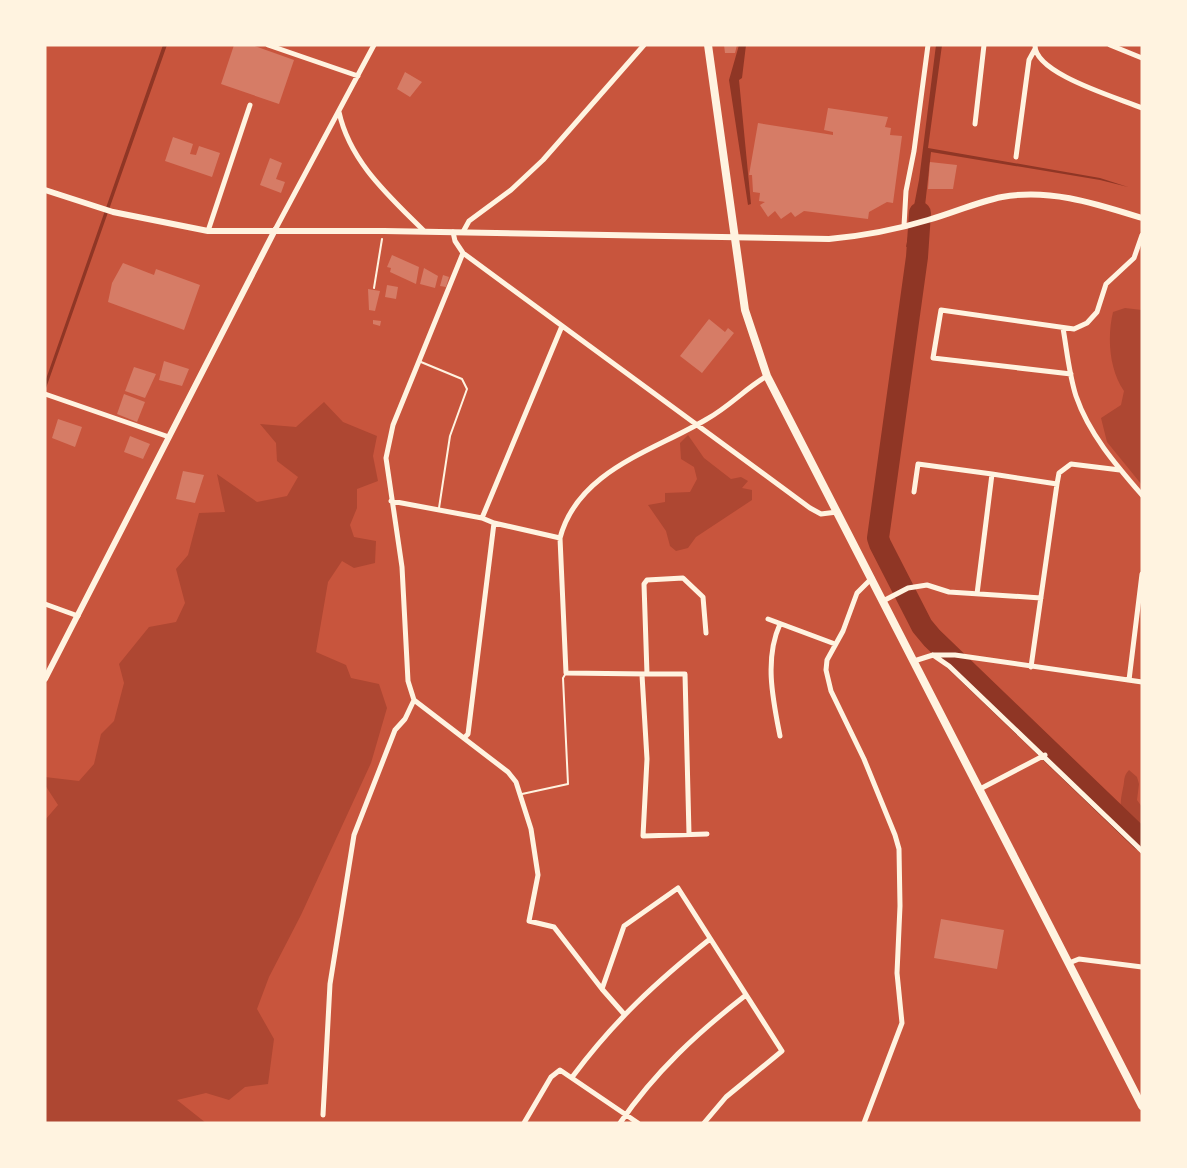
<svg xmlns="http://www.w3.org/2000/svg" width="1187" height="1168" font-family="Lato,sans-serif">
<rect width="100%" height="100%" fill="#c8553d"/>
<!-- green -->
<path fill="#ae4732" d="M1125,308L1142,310V485L1107,442L1101,418L1121,405L1124,391C1109,369 1107,337 1113,312Z
M324,402L343,422L377,436L373,456L378,481L357,489V508L350,525L354,537L376,541L375,563L354,568L342,561L328,582L316,652L346,665L351,678L379,684L387,708L371,763L301,915L269,977L257,1009L274,1039L268,1084L245,1087L229,1100L206,1093L177,1100L206,1123H45V820L58,805L45,785V777L79,781L94,764L101,734L114,721L124,683L119,664L149,627L176,622L185,603L176,569L188,555L199,513L225,512L217,474L257,502L287,496L298,477L277,461L276,443L260,424L296,427Z
M688,435L704,458L731,479L741,477L748,481L742,488L752,490V500L696,537L688,548L676,551L670,546L666,531L648,505L665,502V493L690,492L697,479L694,467L681,459L680,443Z
M1129,770L1137,777L1139,784L1137,800L1142,807V832C1123,813 1117,815 1123,788C1125,780 1123,776 1129,770Z"/>
<!-- water -->
<path fill="#8f3625" d="M163,45H167L45,391V382Z
M739,45H746L742,78L739,80L751,204L748,205L729,80Z
M936,45H942L928,148L1100,178L1128,187L1100,180L931,152L921,242L906,247L919,180Z"/>
<g fill="none" stroke-linecap="round" stroke-linejoin="round">
<!-- river -->
<path stroke="#8f3625" stroke-width="22" d="M920,213L917,257L878,538L880,544L922,626L932,638L1142,840"/>
</g>
<!-- building -->
<path fill="#d67c66" d="M234,45H252L294,60L279,104L221,84Z
M724,45H737L735,53H725Z
M405,72L422,82L410,97L397,89Z
M828,108L888,117L885,127L891,128L890,135L902,136L893,203L887,202L869,212L868,219L804,211L795,217L791,212L781,219L775,211L768,217L760,205L765,202L759,201L760,193L753,192L752,175H749L758,123L833,135V132L824,130Z
M173,137L193,144L190,154L196,155L199,146L220,153L212,177L165,161Z
M270,158L282,163L276,179L285,182L281,193L260,185Z
M930,162L957,165L953,189H928Z
M392,255L419,267L416,284L390,272L391,268L387,267Z
M123,263L154,275L156,269L200,285L184,330L108,302L112,283Z
M424,268L438,276L435,288L420,284Z
M443,275L449,277L446,287L440,286Z
M387,285L398,287L396,299L385,297Z
M368,289L380,291L375,311L369,310Z
M709,319L725,332L728,328L734,333L702,373L680,356Z
M373,320L381,321L380,326L373,324Z
M164,361L189,369L182,386L159,380Z
M134,367L156,374L145,398L125,391Z
M124,394L145,402L137,422L117,414Z
M58,419L82,427L75,447L52,438Z
M130,436L150,444L143,459L124,452Z
M183,471L204,475L195,503L176,499Z
M941,919L1004,930L997,969L934,958Z"/>
<g fill="none" stroke-linecap="round" stroke-linejoin="round">
<!-- path -->
<path stroke="#fff3e0" stroke-width="2" d="M374,288L382,239"/>
<!-- service -->
<path stroke="#fff3e0" stroke-width="2" d="M421,362L462,379L467,389L450,436L439,508
M522,794L568,784L563,678L566,673"/>
<!-- minor -->
<path stroke="#fff3e0" stroke-width="5" d="M268,45L358,76
M1035,45C1034,74 1119,98 1142,108
M1110,45L1142,58
M339,112C350,162 389,196 424,231
M975,124L984,45
M1016,157L1029,60L1035,49
M904,226L906,191L914,151L928,45
M275,230L374,45
M208,231L250,105
M453,232L455,241L463,253L810,508L821,514L837,512
M463,232L469,221L511,190L543,160L644,45
M1063,328C1067,351 1069,374 1076,396C1089,434 1116,465 1142,495
M1071,374L933,358L941,310L1074,329L1087,323L1097,312L1106,284L1134,258L1142,235
M45,394L169,437
M992,474L1057,484L1059,473L1071,464L1120,470
M914,492L918,464L992,474L977,594
M391,501L482,518L562,326
M494,523L560,538
M883,601L908,588L927,585L949,592L1041,598
M45,604L78,616
M768,619L835,644
M933,655L949,666L1142,851
M914,661L933,655H955L1142,682
M1031,667L1057,484
M647,674L566,673L560,538C578,470 654,451 707,419C729,407 746,388 767,376
M642,675L647,759L643,836L707,834
M1129,680L1142,574
M414,700L508,772L516,782L531,829L538,875L529,921L554,927L602,989L624,926L678,888L782,1051L726,1097L704,1123
M780,736C773,700 764,659 780,624
M464,738L468,734L494,523L482,518
M980,789L1045,755
M689,834L685,674H647L644,584L647,580L683,578L703,597L706,633
M1069,963L1079,959L1142,967
M602,989L624,1014
M573,1076C614,1021 656,982 710,939
M323,1115L330,984L354,835L395,730L405,719L414,700L408,681L402,567L386,458L393,425L463,253
M524,1123L551,1077L560,1070L638,1123
M620,1123C655,1072 697,1033 746,995
M864,1123L902,1023L897,973L900,906L899,849L895,835L864,759L831,691L826,670L827,660L843,631L857,593L872,578"/>
<!-- tertiary -->
<path stroke="#fff3e0" stroke-width="6" d="M45,190L113,212L208,231H384L829,239C862,236 895,230 928,220C953,213 977,202 1002,197C1050,188 1097,204 1142,218
M45,679L275,230"/>
<!-- primary -->
<path stroke="#fff3e0" stroke-width="8" d="M708,45L745,310L767,376L1142,1106"/>
</g>
<!-- border -->
<rect width="1187" height="1168" fill="none" stroke="#fff3e0" stroke-width="93"/>
</svg>
